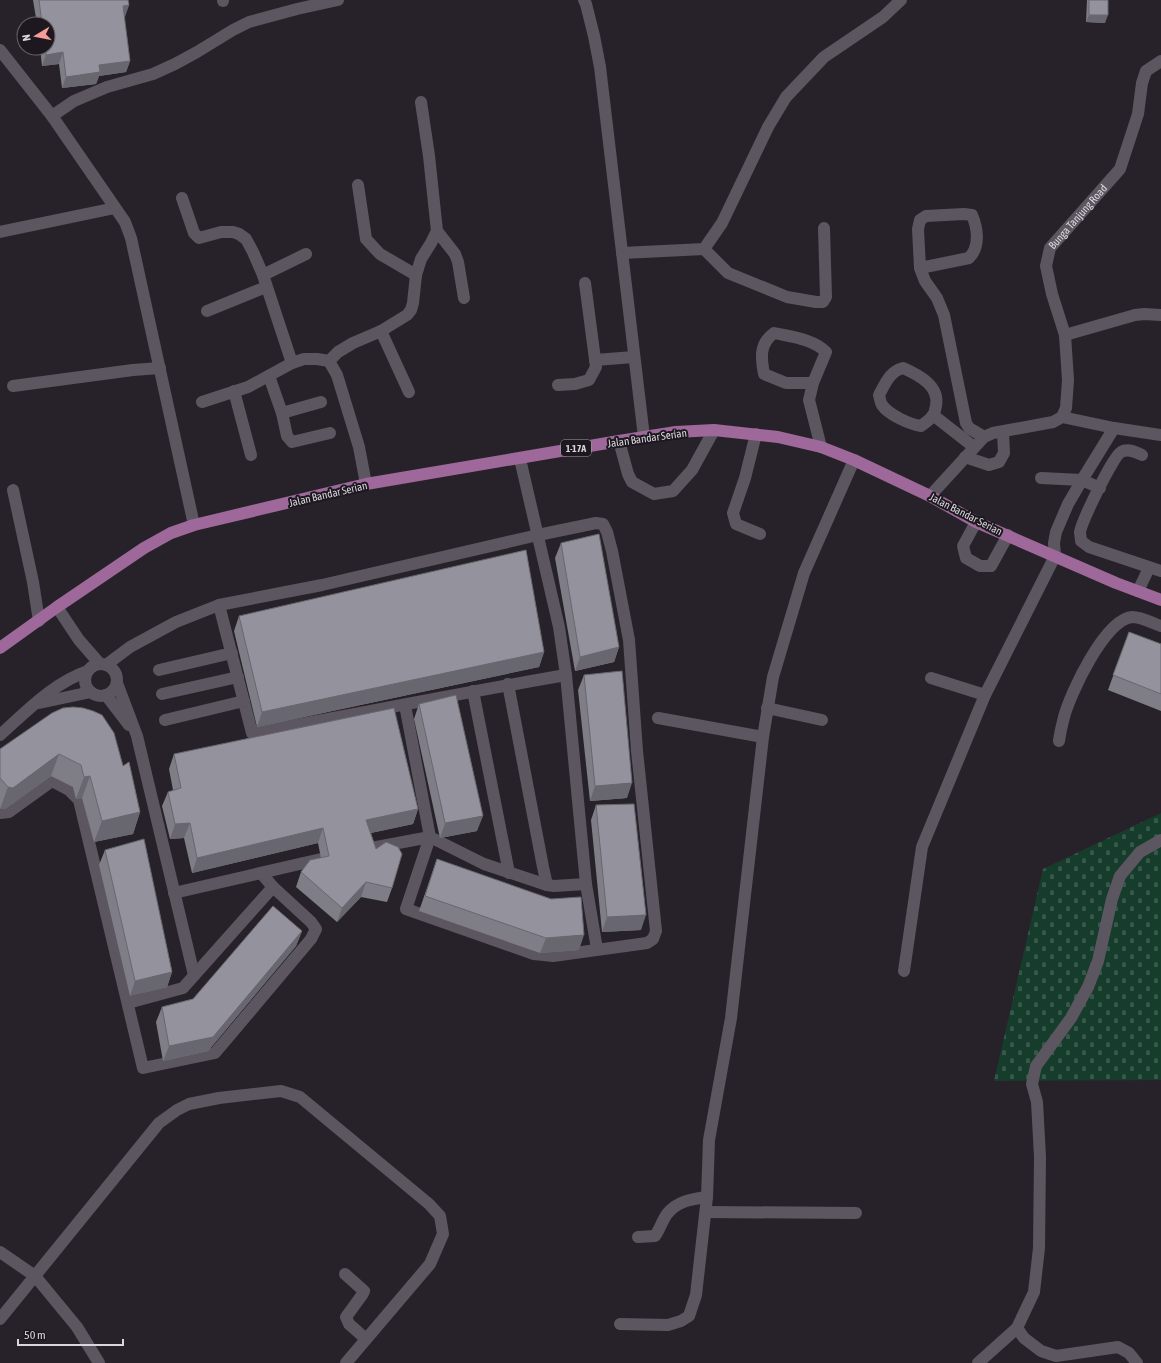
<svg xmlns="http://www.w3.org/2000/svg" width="1161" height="1363" font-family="'Asap Condensed',sans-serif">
<defs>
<pattern id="cemetery-stones" width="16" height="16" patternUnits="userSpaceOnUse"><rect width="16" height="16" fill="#163c2c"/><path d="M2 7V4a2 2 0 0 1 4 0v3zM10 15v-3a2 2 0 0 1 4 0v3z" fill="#37574a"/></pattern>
</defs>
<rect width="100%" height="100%" fill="#27222a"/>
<!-- cemetery -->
<path fill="url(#cemetery-stones)" d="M1161,813V1080L994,1081L1043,869Z"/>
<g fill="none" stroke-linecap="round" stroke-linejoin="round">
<!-- minor -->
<g stroke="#5c5660" stroke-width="12">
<path d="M223,0V1"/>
<path d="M584,0L586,4L594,36L600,67L644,437"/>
<path d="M0,50L52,116L125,222L131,238L194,525"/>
<path d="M52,116L74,101L107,87L153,74L175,64L197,52L233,30L249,22L297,9L338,0"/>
<path d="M358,185L366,239L380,254L416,275"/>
<path d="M182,198L194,233L199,238L221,232H233L239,234L246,239L253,252L263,275L292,363"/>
<path d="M437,231L455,254L458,262L464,298"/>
<path d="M0,232L115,208"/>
<path d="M704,249L728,273L787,297L816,302H823L826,297L824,228"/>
<path d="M622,253L704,249L722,223L768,127L786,97L824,57L883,17L901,0"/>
<path d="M920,268L969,258C980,247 978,229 972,215L964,214L926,216L920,220L918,229L920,268L925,281L937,298L944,315L966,423L969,428L984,437"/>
<path d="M263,275L306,254"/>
<path d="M207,311L266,287"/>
<path d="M381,331L409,392"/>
<path d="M1065,335L1135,315L1144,314L1161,315"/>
<path d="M595,360L634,357"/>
<path d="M903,368C919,375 940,386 936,406C935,409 935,413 933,415C931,419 925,423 921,426C909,424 889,415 882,405C880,402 880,398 879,395C885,384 890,371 903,368Z"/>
<path d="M269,376L282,413L321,402"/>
<path d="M813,383H786L764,374C761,358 759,344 774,333C792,337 813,339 826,352L813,383L809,400L821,447"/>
<path d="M558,385L575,384L589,380L596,367L585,283"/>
<path d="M13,386L133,370L160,368"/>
<path d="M234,391L251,455"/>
<path d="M202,402L248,387L292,363L304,359H317L329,361"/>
<path d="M282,413L287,436L292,442L330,433"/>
<path d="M933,415L974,447"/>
<path d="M1062,417L1114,428L1161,435"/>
<path d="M756,434L745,478L733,513L736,524L760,534"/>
<path d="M619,441L628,474L632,482L654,494L673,491L692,470L714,430"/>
<path d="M1142,455C1136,452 1128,448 1121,452C1113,456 1082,521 1080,532C1080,534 1081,538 1081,541L1089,547L1161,571"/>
<path d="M965,457L989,465L999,462L1004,453L1003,432"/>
<path d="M1041,478L1082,480L1100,488"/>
<path d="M366,484L359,447L337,375L329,361L338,352L353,343L381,331L407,315L411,310L413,303L416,275L421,259L431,243L437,231L429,156L421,102"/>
<path d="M13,490L33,582L39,621"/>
<path id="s1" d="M930,496L984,437L993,433L1053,422L1062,417L1066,408L1068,380L1065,335L1052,294L1046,266L1050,248L1120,169L1138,114L1142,83L1146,71L1161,61"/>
<path d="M976,522L963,546L966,558L980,566H991L1008,535"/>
<path d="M1138,591L1149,568"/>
<path d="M219,605L252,733C357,714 461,693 566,675"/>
<path d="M57,607L79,640L100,664"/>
<circle cx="101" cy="680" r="16"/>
<path d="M106,665L130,647L176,622L219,605L322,585L538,535L596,523L603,524L607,532L612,551L629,640L637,751L656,931L653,939L647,943L553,956L534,954L406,909L430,837L366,849"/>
<path d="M159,670L232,653"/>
<path d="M931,678L985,695"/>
<path d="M117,683L137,736L194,975"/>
<path d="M508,684L543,867L547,885"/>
<path d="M473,691L509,873"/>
<path d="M162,694L238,677"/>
<path d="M106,695L129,725"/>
<path d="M39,703L91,692"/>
<path d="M405,705L430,837L484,864L547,885L554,886L586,884L566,675L559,627L520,459"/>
<path d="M767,708L822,720"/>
<path d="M658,718L763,737"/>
<path d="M165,720L244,701"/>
<path d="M0,735C27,711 53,683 88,671"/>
<path d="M1059,741C1060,733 1062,725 1064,717C1070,694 1105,619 1132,617C1142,617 1152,623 1161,626"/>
<path d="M0,813L9,812L52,781L69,790L79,800L143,1068L215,1053L311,939L316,929L311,922L273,887L261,873"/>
<path d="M586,884L597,949"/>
<path d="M174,893L321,859"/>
<path d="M904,971L922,847L985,695L1055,556L1054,543L1056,532L1068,504L1082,480L1114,428"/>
<path d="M128,1003L183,988L273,887"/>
<path d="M706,1212L856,1213"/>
<path d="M638,1237L655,1236C660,1229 662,1221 667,1214C677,1201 692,1199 707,1197"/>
<path d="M0,1252L35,1276L77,1327L99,1363"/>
<path d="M345,1274L364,1291L362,1295L346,1317L349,1324L366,1339"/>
<path d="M0,1319L159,1123L177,1110L189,1104L219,1098L281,1091L300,1097L429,1204L440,1216L443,1234L430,1264L346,1363"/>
<path d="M620,1324L668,1325L681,1321L689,1316L696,1295L707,1197L709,1140L731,1018L763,737L773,677L804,573L854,460"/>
<path d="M1017,1328L1024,1338L1041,1351L1056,1356L1118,1347L1129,1353L1137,1363"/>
<path d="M978,1363L1017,1328L1034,1292L1039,1248L1040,1157L1037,1102L1032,1084L1036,1066L1071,1018L1088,987L1098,961L1112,899L1120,876L1140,852L1161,840"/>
</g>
<!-- major -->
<path stroke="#9f689a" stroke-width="12" d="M0,648L57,607L144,548L171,533L194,525L366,484L619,441L676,432L714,430L778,437L821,447L854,460L930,496L976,522L1116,583L1161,600"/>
</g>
<!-- wall -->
<path fill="#7f7e87" d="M33,0H128L129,5L124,17L130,61L126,72L99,76L96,84L62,88L59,64L42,66L40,48H48V24H37Z
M1087,0H1108L1105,23L1086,22Z
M561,543L619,647L614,662L575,671L555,558Z
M239,616L544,652L539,667L257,727L234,631Z
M1129,632L1161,644V711L1108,690Z
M584,675L627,798L590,801L578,690Z
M419,704L477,831L440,838L414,719Z
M83,708L123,766L140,812L133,834L94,842L82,798L76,799L73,787L51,776L5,809H0V749Z
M174,754L418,809L413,824L371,833L376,849L392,888L387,902L361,897L337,922L296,887L301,872L321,858L318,843L192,873L184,838L170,839L162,806L168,792L173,790L169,769Z
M596,805L641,930L602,932L591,820Z
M105,850L172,972L167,987L130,996L99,865Z
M437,859L579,950L540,953L419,911Z
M302,931L296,946L208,1051L163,1061L156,1022L162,1007L193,999Z"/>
<!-- shaded-wall -->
<path fill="#68666e" d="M129,5L125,17H119L123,6Z
M1089,15H1108L1105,23L1086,22Z
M63,52L59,64L42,66L46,55Z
M130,61L126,72L99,76L96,84L62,88L66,77L99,65Z
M619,647L614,662L575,671L580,657Z
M544,652L539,667L257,727L262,712Z
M59,754L51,776L5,809H0L8,787Z
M90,776L82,798L76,799L84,777Z
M632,783L627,798L590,801L595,786Z
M418,809L413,824L361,835L366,820Z
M140,812L133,834L94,842L102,821Z
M483,816L477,831L440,838L445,823Z
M190,823L184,838L170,839L175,824Z
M323,828L318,843L192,873L197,858Z
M366,882L361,897L337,922L342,908Z
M646,915L641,930L602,932L607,917Z
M302,931L296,946L208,1051L163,1061L169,1046Z
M584,935L579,950L540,953L546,938Z
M172,972L167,987L130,996L135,981Z"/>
<!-- building -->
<path fill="#94929d" stroke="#68666e" d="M39,0H128L129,5L123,6L130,61L99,65L100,72L66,77L63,52L46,55V48H48V24H42Z
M1089,0H1108V15H1089Z
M599,534L619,647L580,657L561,543Z
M526,550L544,652L262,712L239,616Z
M1129,632L1161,644V694L1113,675Z
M622,671L632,783L595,786L584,675Z
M456,695L483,816L445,823L419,704Z
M73,707L83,708L93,711L102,715L114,733L123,766L129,762L140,812L102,821L90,776L84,777L81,765L59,754L13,788L8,787L0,778V749L52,713L63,708Z
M394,708L418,809L366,820L376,849L386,842L398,847L402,854L392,888L366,882L342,908L301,872L310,860L329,856L323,828L197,858L190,823L175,824L168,792L181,788L174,754Z
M634,804L646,915L607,917L596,805Z
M144,839L172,972L135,981L105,850Z
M437,859L551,899L581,897L584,935L546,938L425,896Z
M273,906L302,931L213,1037L169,1046L162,1007L193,999Z"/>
<g text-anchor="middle" stroke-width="4" stroke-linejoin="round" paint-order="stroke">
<!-- shield labels -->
<rect fill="#1d1820" stroke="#a19ea4" stroke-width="1" x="561" y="440" width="30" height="16" rx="3"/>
<g font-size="10" font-weight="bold" fill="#dad7dc">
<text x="576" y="452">1-17A</text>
</g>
<!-- street labels -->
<g font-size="11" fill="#dad7dc" stroke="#1d1820">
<text dy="4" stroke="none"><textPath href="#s1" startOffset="376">Bunga Tanjung Road</textPath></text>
<text transform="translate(647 438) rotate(-8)" y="4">Jalan Bandar Serian</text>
<text transform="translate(328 494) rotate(-13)" y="4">Jalan Bandar Serian</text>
<text transform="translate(966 514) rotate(27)" y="4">Jalan Bandar Serian</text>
</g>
</g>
<!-- north arrow -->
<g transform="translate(36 36) rotate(260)"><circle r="19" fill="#1d1820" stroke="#69646b"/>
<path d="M0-3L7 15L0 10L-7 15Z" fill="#f59c96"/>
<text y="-6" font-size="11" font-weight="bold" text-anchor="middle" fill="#dad7dc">N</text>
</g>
<!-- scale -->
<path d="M18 1339v6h105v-6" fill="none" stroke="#dad7dc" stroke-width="2"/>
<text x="24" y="1339" font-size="12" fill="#dad7dc" stroke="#1d1820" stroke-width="3" paint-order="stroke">50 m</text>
</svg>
